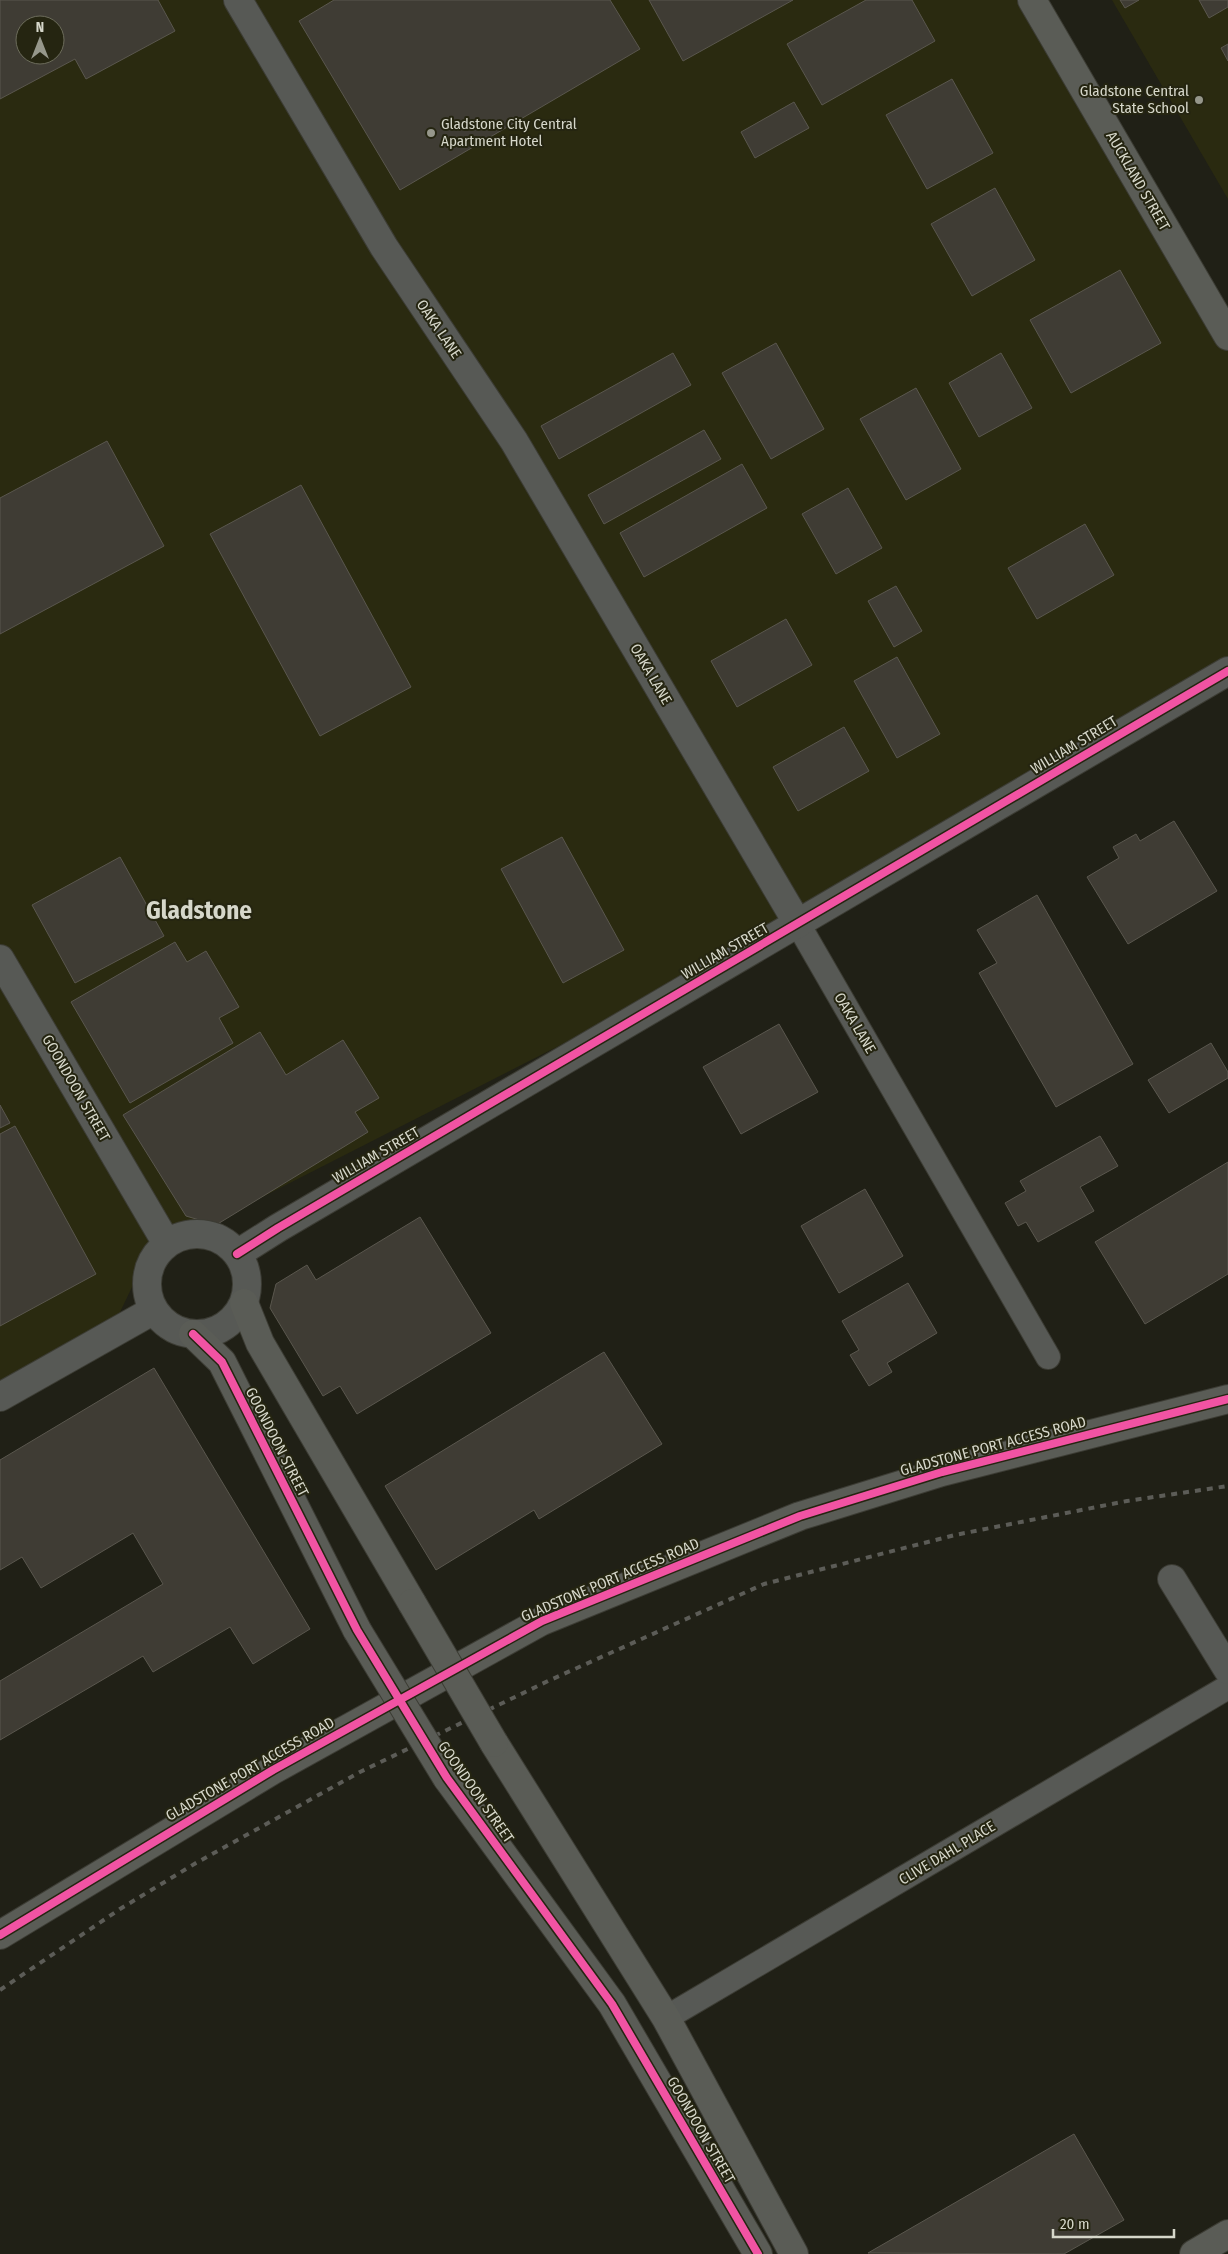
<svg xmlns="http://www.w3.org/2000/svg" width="1228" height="2254" font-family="'Fira Sans Condensed',sans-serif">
<rect width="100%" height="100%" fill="#202016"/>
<!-- built -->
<path fill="#2a2a10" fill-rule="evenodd" d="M0,0H1032L1228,336V671L798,924L190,1234L133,1285L110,1333L0,1397ZM25,25H55V55H25Z
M1112,0H1228V199Z"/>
<!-- building -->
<path fill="#3f3c34" stroke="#5a574e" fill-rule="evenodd" d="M0,0H158L175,31L86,79L75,59L0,99ZM25,25H55V55H25Z
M334,0H610L640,49L400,190L299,21Z
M649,0H793L683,61Z
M866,0H912L935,41L822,105L787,44Z
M1120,0H1139L1125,8Z
M1199,0H1228V7L1209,18Z
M1228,44V61L1221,48Z
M952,79L993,153L927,189L886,115Z
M794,102L809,128L755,158L741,132Z
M995,188L1035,260L972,296L931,224Z
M1120,270L1161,343L1071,393L1030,320Z
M776,343L824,429L771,459L722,373Z
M673,353L691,385L559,459L541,426Z
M1001,353L1032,408L979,437L949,383Z
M916,388L961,469L906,500L860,419Z
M704,430L721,459L604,524L588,495Z
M107,441L164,546L0,634V498Z
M742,464L767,508L644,577L620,533Z
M301,485L411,687L320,736L210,534Z
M848,488L882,548L836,574L802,514Z
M1085,524L1114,575L1037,619L1008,568Z
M896,586L922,631L894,647L868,601Z
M786,619L812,665L737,707L711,661Z
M897,657L940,734L897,758L854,681Z
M844,727L869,771L798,811L773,767Z
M1174,821L1217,891L1128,944L1087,877L1119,858L1113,847L1136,834L1140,841Z
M562,837L624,950L563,983L501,869Z
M120,857L164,936L75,983L32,905Z
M1037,895L1133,1064L1056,1107L979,973L997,963L977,930Z
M175,942L187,962L206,951L239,1007L219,1018L233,1043L130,1103L71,1002Z
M779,1024L818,1092L741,1134L703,1067Z
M260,1032L286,1075L343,1040L379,1098L355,1112L368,1132L216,1225L186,1216L123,1115Z
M1211,1043L1228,1072V1078L1169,1113L1148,1080Z
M0,1105L10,1123L0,1128Z
M15,1126L96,1274L0,1326V1134Z
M1100,1136L1118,1166L1080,1187L1094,1211L1038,1242L1026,1222L1018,1226L1005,1203L1026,1191L1020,1181Z
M1228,1162V1274L1145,1324L1095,1242Z
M865,1189L903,1256L839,1293L801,1226Z
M420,1217L491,1333L357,1414L340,1386L323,1396L270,1308L276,1284L307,1265L316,1280Z
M908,1283L937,1333L887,1363L892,1372L869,1386L850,1355L859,1350L842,1321Z
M604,1352L662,1444L539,1519L534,1510L436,1570L385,1486Z
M154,1368L310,1629L253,1664L230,1627L153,1672L143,1656L0,1740V1681L163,1584L133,1533L41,1588L22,1557L0,1570V1460Z
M1074,2134L1124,2220L1064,2254L868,2253Z"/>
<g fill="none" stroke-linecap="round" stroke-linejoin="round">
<defs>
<path id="lane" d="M798,924L1048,1357
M666,2018L1228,1687"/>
<path id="street" d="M238,0L384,247L514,441L798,924
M0,959L167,1244
M147 1284a50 50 0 1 1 100 0a50 50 0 1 1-100 0Z
M237,1254L278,1228L1228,671
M0,1397L154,1310
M1172,1579L1228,1670"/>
<path id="secondary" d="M1032,0L1228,336
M244,1303L260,1343L412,1603
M193,1334L222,1362L357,1630
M494,1743L666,2018L794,2254
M447,1778L612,2004L758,2254
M0,1935L273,1770L542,1621L800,1516L942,1472L1228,1399
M1194,2254L1228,2234"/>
</defs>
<!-- lane casing -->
<use href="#lane" stroke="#3c3c34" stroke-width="26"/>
<!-- street casing -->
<use href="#street" stroke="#3c3c34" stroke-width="30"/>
<!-- secondary casing -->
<use href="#secondary" stroke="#3c3c34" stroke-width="30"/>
<!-- lane -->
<use href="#lane" stroke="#575955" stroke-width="24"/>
<!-- street -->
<use href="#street" stroke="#575955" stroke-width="28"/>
<!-- secondary -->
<use href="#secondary" stroke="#5a5c56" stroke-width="28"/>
<!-- rail -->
<path stroke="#5c5c57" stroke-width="4" stroke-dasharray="6 6" stroke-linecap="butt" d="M0,1990L120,1909L196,1863L360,1772L548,1681L764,1584L955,1535L1127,1501L1228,1486"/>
<defs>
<path id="secondary-bridge" d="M412,1603L494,1743
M357,1630L447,1778"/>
</defs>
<!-- secondary-bridge casing -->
<use href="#secondary-bridge" stroke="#3c3c34" stroke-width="30" stroke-linecap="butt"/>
<!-- secondary-bridge -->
<use href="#secondary-bridge" stroke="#5a5c56" stroke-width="28"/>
<defs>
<path id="cycleway" d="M237,1254L278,1228L1228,671
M193,1334L222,1362L357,1630L447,1778L612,2004L758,2254
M0,1935L273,1770L542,1621L800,1516L942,1472L1228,1399"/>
</defs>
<!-- cycleway casing -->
<use href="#cycleway" stroke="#252511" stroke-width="11"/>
<!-- cycleway -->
<use href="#cycleway" stroke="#f153a3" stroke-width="8"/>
</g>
<!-- markers -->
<g fill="#96978b" stroke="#252511" stroke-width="2">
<circle cx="1199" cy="100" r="5"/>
<circle cx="431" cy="133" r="5"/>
</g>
<g text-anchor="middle" stroke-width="4" stroke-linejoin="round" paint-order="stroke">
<!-- poi labels -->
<g font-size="15" fill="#d6d7ca" stroke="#252511" text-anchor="end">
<text x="1189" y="96">Gladstone Central<tspan x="1189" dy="17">State School</tspan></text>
<text x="441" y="129" text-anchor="start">Gladstone City Central<tspan x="441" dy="17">Apartment Hotel</tspan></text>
</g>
<!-- street labels -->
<g font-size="15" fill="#d6d7ca" stroke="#252511">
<text transform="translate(1138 181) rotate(60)" y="5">AUCKLAND STREET</text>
<text transform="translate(439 329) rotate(56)" y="5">OAKA LANE</text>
<text transform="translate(651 674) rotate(60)" y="5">OAKA LANE</text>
<text transform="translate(1074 745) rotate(-31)" y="5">WILLIAM STREET</text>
<text transform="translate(725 951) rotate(-30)" y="5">WILLIAM STREET</text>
<text transform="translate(855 1023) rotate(60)" y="5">OAKA LANE</text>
<text transform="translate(76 1088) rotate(60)" y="5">GOONDOON STREET</text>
<text transform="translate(376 1155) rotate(-30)" y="5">WILLIAM STREET</text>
<text transform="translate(277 1442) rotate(63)" y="5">GOONDOON STREET</text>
<text transform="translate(993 1446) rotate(-15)" y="5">GLADSTONE PORT ACCESS ROAD</text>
<text transform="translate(610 1580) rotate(-23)" y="5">GLADSTONE PORT ACCESS ROAD</text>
<text transform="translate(250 1769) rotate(-30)" y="5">GLADSTONE PORT ACCESS ROAD</text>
<text transform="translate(476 1792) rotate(55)" y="5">GOONDOON STREET</text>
<text transform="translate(947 1853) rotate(-31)" y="5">CLIVE DAHL PLACE</text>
<text transform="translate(701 2130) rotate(60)" y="5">GOONDOON STREET</text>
</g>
<!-- town labels -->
<g font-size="25" font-weight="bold" fill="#d6d7ca" stroke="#252511">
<text x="199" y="919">Gladstone</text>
</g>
</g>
<!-- north arrow -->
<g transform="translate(40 40)"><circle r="24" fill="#252511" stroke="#6c6c5b"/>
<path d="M0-4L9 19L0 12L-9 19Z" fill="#96978b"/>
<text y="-8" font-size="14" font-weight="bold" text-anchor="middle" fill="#d6d7ca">N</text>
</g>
<!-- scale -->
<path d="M1053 2229v8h121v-8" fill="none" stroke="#d6d7ca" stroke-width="2.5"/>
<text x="1060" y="2229" font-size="15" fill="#d6d7ca" stroke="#252511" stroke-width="4" paint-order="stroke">20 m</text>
</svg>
